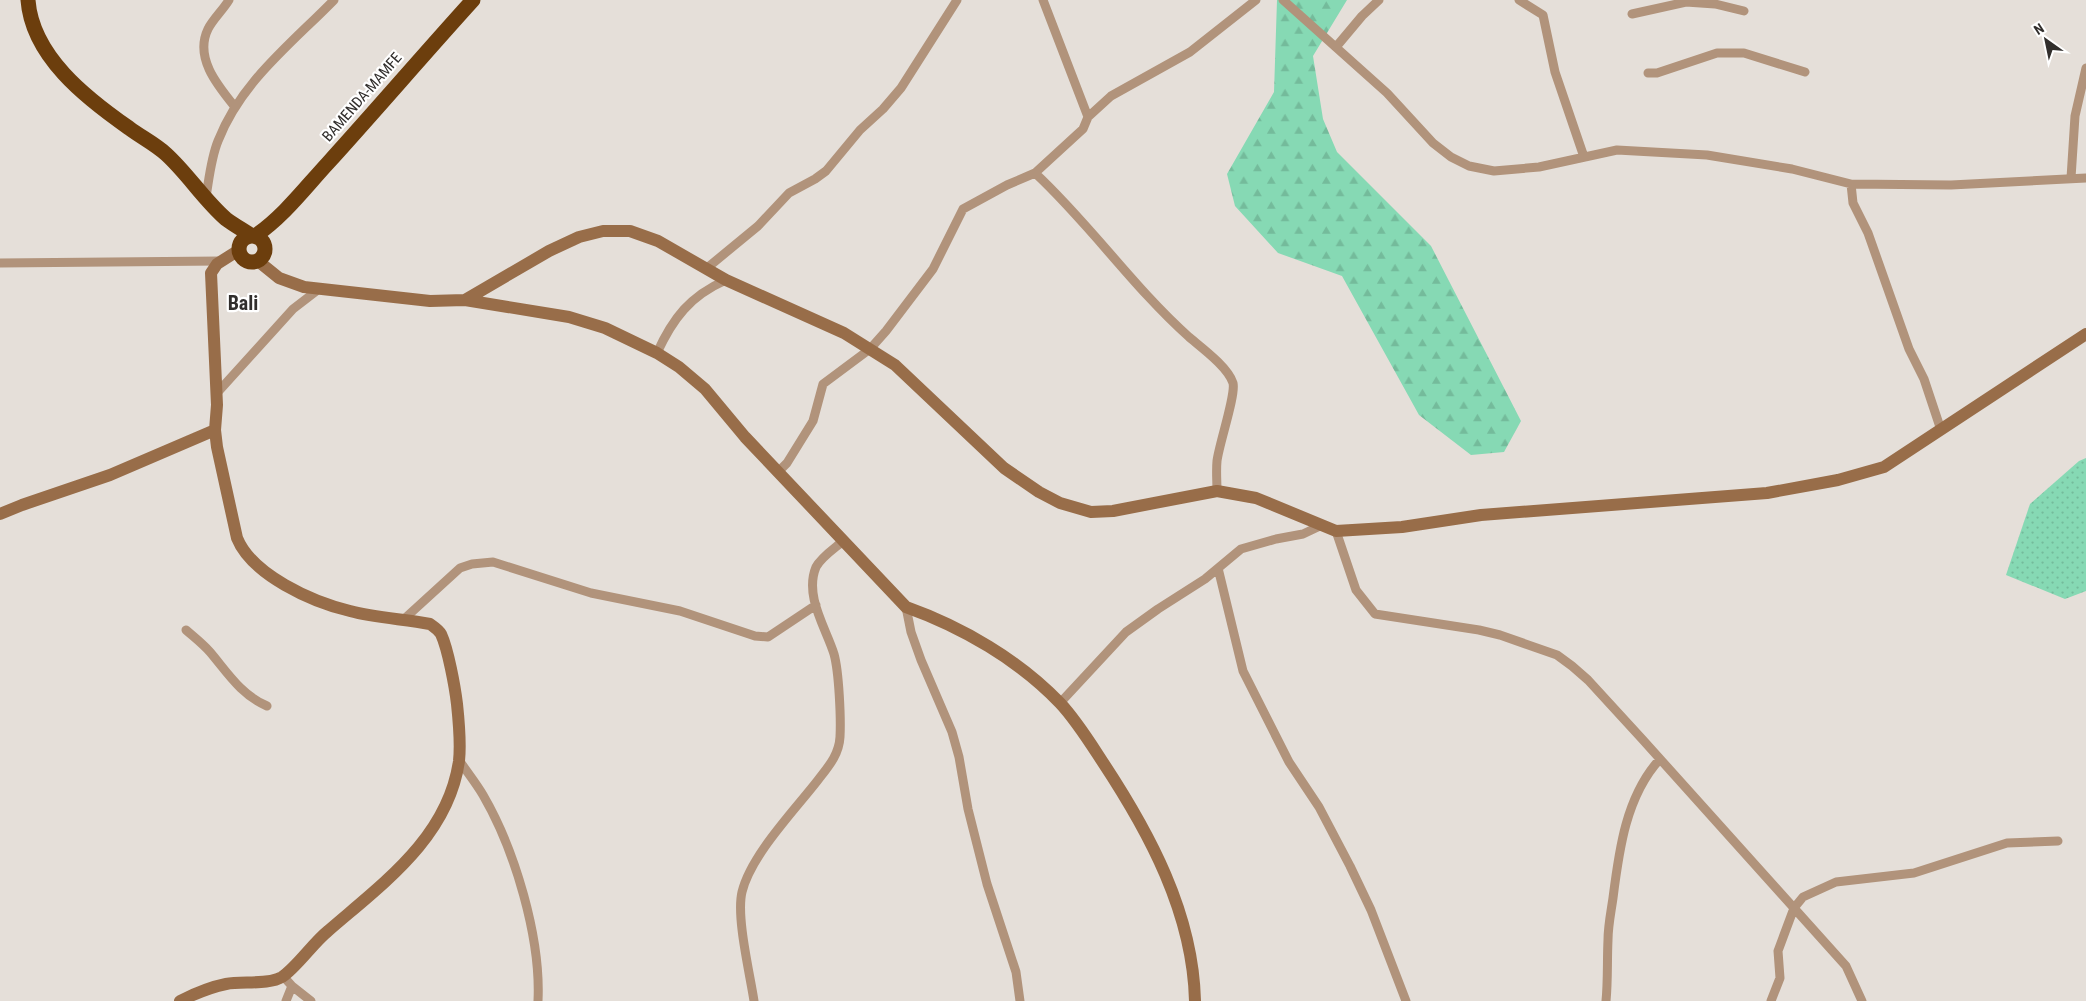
<svg xmlns="http://www.w3.org/2000/svg" width="2086" height="1001" font-family="'Roboto Condensed',sans-serif">
<defs>
<pattern id="grass-dots" width="8" height="8" patternUnits="userSpaceOnUse" patternTransform="scale(1.25)"><rect width="8" height="8" fill="#86d9b4"/><path d="M2 2h.1M6 6h.1" fill="none" stroke="#74bb9b" stroke-width="1.8" stroke-linecap="round"/></pattern>
<pattern id="forest-firs" width="22" height="20" patternUnits="userSpaceOnUse" patternTransform="scale(1.25)"><rect width="22" height="20" fill="#86d9b4"/><path d="M5 1l3.5 6h-7zM16 11l3.5 6h-7z" fill="#74bb9b"/></pattern>
</defs>
<rect width="100%" height="100%" fill="#e5dfd9"/>
<!-- grass -->
<path fill="url(#grass-dots)" d="M2086,458V591L2065,599L2006,575L2030,504L2079,461Z"/>
<!-- forest -->
<path fill="url(#forest-firs)" d="M1277,0H1347L1313,56L1323,119L1337,152L1431,246L1521,421L1504,452L1471,455L1419,415L1342,276L1278,253L1235,206L1227,174L1274,92Z"/>
<g fill="none" stroke-linecap="round" stroke-linejoin="round">
<!-- street -->
<path stroke="#b1937b" stroke-width="9" d="M229,0C223,10 213,19 208,29C194,58 218,86 235,107
M1283,0L1387,93L1433,143L1451,157L1469,166L1494,171L1539,167L1617,150L1707,155L1792,169L1851,184L1951,185L2086,178
M1519,0L1543,15L1555,72L1584,157
M1632,14L1686,2L1715,4L1744,11
M1336,47L1362,16L1379,0
M1648,73H1657L1717,53H1744L1805,72
M1088,117L1111,96L1190,52L1256,0
M1035,173C1090,224 1133,287 1189,337C1202,348 1228,367 1233,383C1236,395 1219,444 1217,461C1216,471 1217,481 1217,491
M2071,178L2075,116L2086,68
M1851,184L1853,203L1868,233L1909,349L1924,379L1941,430
M206,197C209,179 211,158 218,141C241,82 291,44 334,0
M0,263L220,261
M707,268L758,226L789,193L815,179L826,171L860,130L883,109L901,88L957,0
M657,353C673,318 690,296 726,280
M217,393L293,309L319,289
M778,472L787,463L813,421L823,384L870,349L886,331L933,269L963,209L1007,185L1035,173L1083,129L1088,117L1043,0
M1336,531L1356,590L1375,614L1479,630L1500,635L1557,655L1572,666L1588,680L1643,740L1846,966L1862,1001
M1218,568L1243,671L1289,762L1319,807L1350,866L1371,910L1406,1001
M906,607L911,632L921,660L952,732L959,757L968,809L987,884L1016,972L1020,1001
M403,620L460,568L472,564L493,562L591,593L680,611L755,636L768,637L816,605
M186,630C194,637 203,644 210,652C227,672 241,695 267,706
M1060,703L1126,632L1158,609L1205,579L1241,549L1276,539L1303,534L1322,525
M459,760C467,772 476,783 483,795C515,850 541,938 538,1001
M283,976L292,986L311,1001
M286,1001L292,986
M754,1001C750,974 736,917 742,892C751,855 794,811 818,780C828,767 839,755 840,737C841,718 839,672 834,654C826,628 804,596 816,567C821,557 835,548 843,541
M1606,1001C1608,981 1607,961 1608,940C1608,926 1611,912 1613,898C1619,850 1626,796 1660,759
M1771,1001L1780,978L1778,951L1794,908L1803,897L1836,882L1914,873L2007,843L2058,841"/>
<!-- secondary -->
<path stroke="#986d49" stroke-width="12" d="M258,261L279,278L304,287L430,301L465,300L549,251L579,237L603,231H630L658,241L726,280L844,333L895,365L1004,468L1039,492L1060,503L1091,512L1113,511L1217,491L1256,498L1336,531L1402,527L1481,515L1767,493L1838,480L1884,467L2086,334
M465,300L569,317L605,328L657,353L679,367L705,389L745,437L906,607C962,627 1019,660 1060,703C1076,720 1089,741 1102,761C1149,832 1193,913 1195,1001
M0,514L22,505L110,475L215,430
M180,1001C194,994 211,987 226,984C242,981 269,985 282,977C297,967 313,943 328,931C382,884 448,838 459,761C461,743 459,723 457,704C455,687 448,649 441,634C438,629 434,627 430,624C404,619 376,618 350,611C312,602 252,575 237,538L217,447L215,430L217,405L211,273L217,264L239,250"/>
<!-- highway -->
<path stroke="#6c3e0d" stroke-width="15" d="M28,0C32,56 86,98 129,128C141,137 155,144 166,154C188,174 204,200 226,219C234,225 243,230 252,236
M255,236C284,216 304,189 328,163C377,109 424,54 473,0
M239 249a13 13 0 1 1 26 0a13 13 0 1 1-26 0Z"/>
</g>
<g text-anchor="middle" stroke-width="4.5" stroke-linejoin="round" paint-order="stroke">
<!-- street labels -->
<g font-size="15" fill="#312e2c" stroke="#fff">
<text transform="translate(362 97) rotate(-49)" y="5">BAMENDA-MAMFE</text>
</g>
<!-- district labels -->
<g font-size="20" font-weight="bold" fill="#312e2c" stroke="#fff">
<text x="243" y="310">Bali</text>
</g>
</g>
<!-- north arrow -->
<g transform="translate(2046 40) rotate(327)" stroke="#ffffff" stroke-width="4" paint-order="stroke">
<path d="M0-4L9 19L0 12L-9 19Z" fill="#312e2c"/>
<text y="-8" font-size="14" font-weight="bold" text-anchor="middle" fill="#312e2c">N</text>
</g>
</svg>
